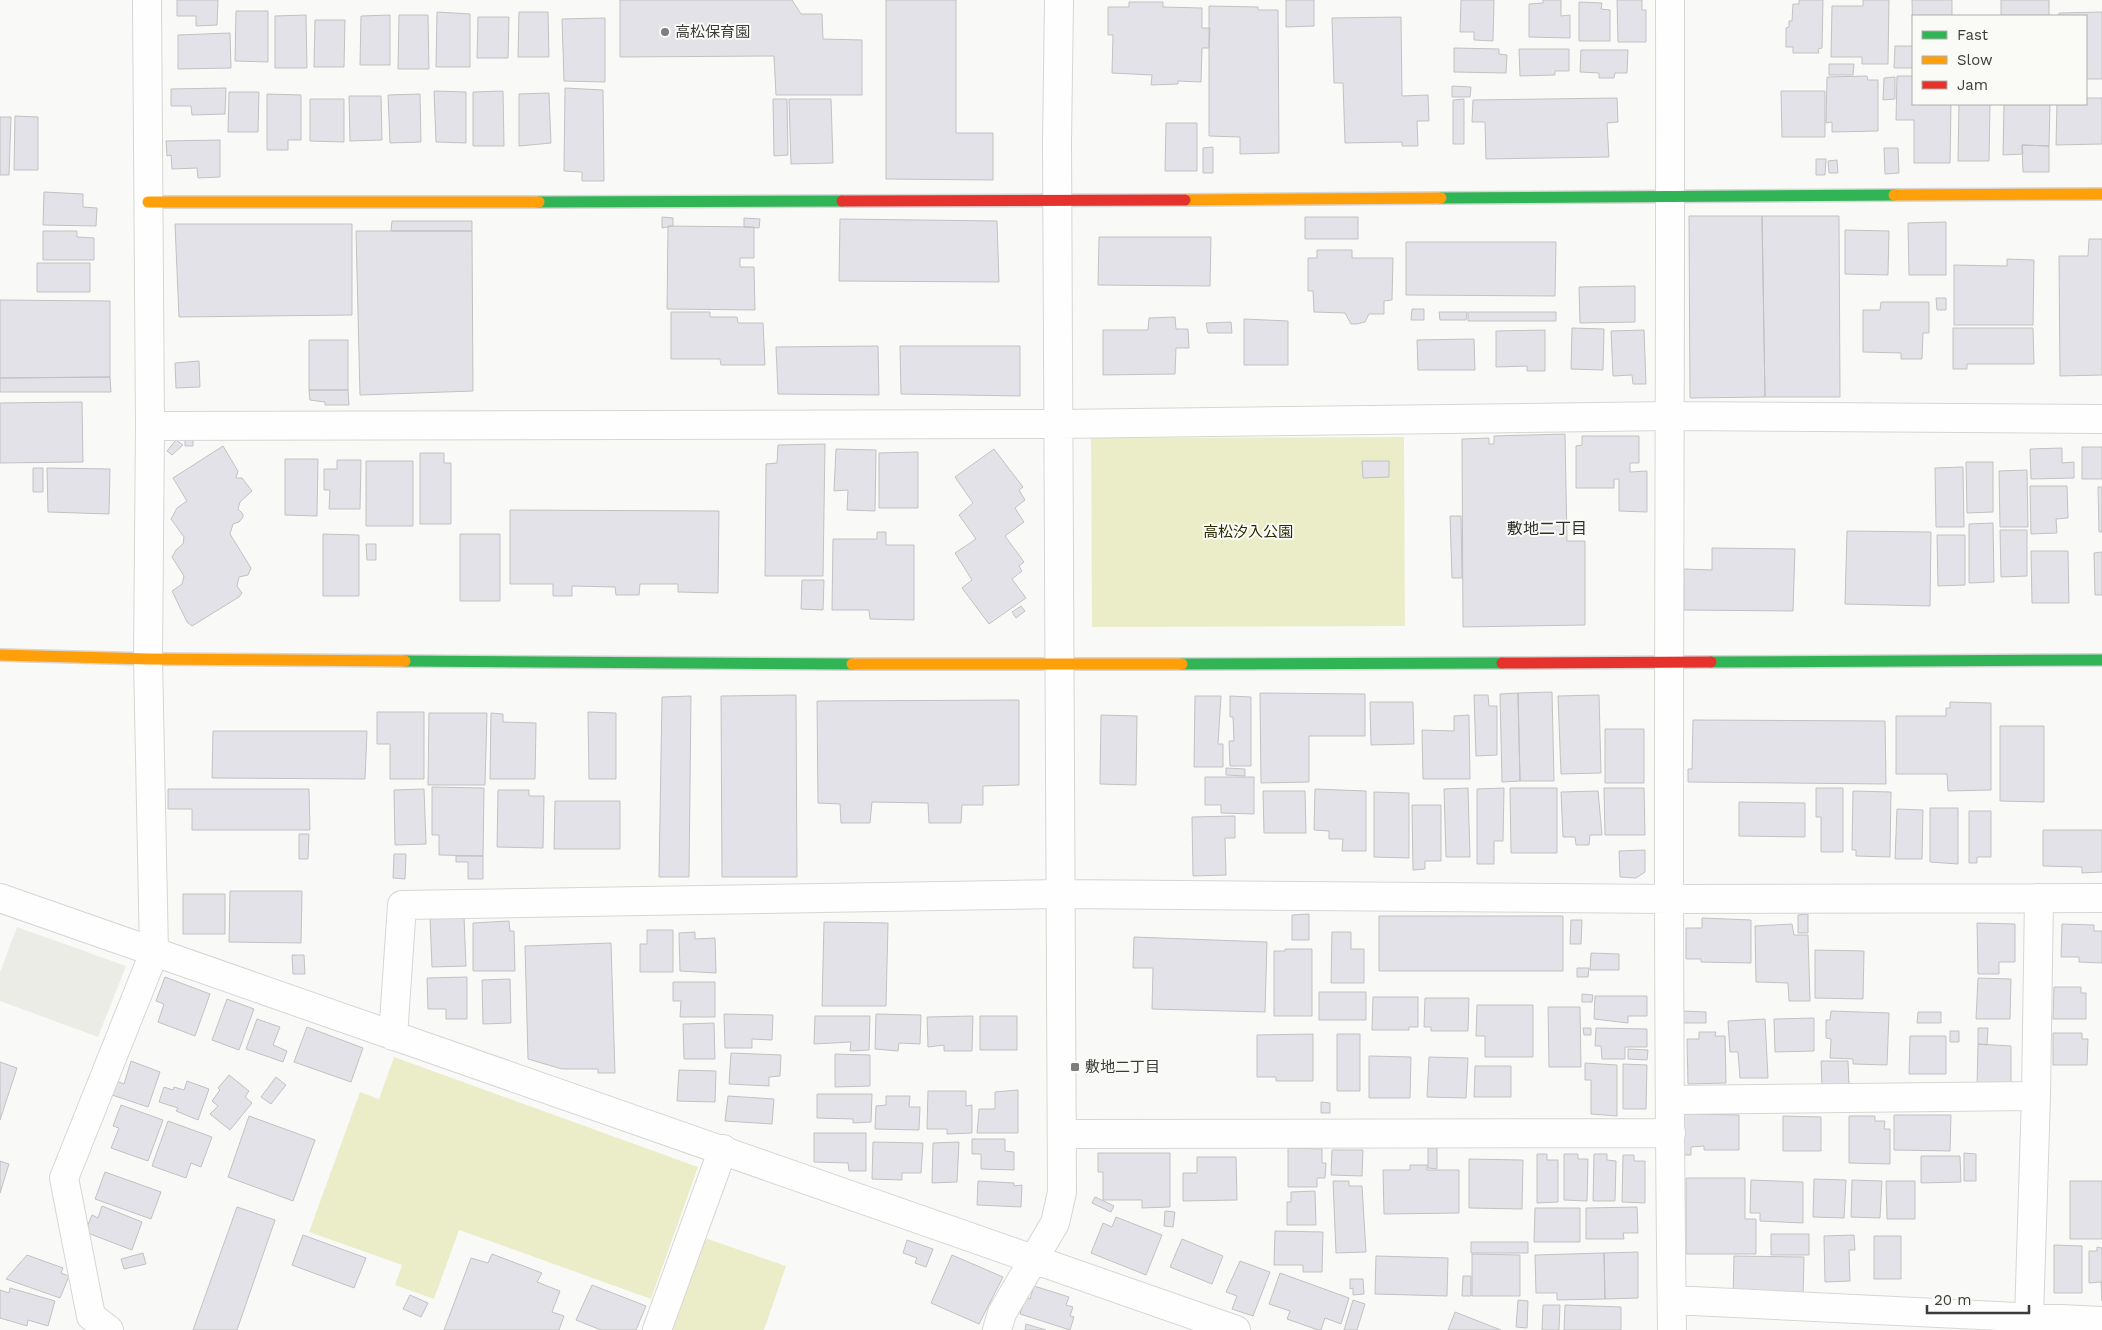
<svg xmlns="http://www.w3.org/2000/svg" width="2102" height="1330" font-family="'Work Sans','Noto Sans JP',sans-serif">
<rect width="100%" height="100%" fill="#f9faf8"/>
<!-- built -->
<path fill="#ebece5" d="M17,927L126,966L98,1037L0,1001V972Z"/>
<!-- green -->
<path fill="#ebedc9" d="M1404,437L1405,626L1092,627L1091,438Z
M394,1057L698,1167L651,1299L459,1230L434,1299L395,1285L402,1265L309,1232L360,1092L379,1099Z
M705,1238L786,1266L764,1330H673Z"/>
<!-- building -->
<path fill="#e2e2e8" stroke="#c2c2c2" d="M177,0H218L217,25L196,26V16H177Z
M620,0H792L801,14H822L823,39L862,40V95H776L774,56L620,57Z
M886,0H956V133H993V180L886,179Z
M1286,0H1314V26L1286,27Z
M1461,0H1494L1493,41L1474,40V32H1460Z
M1543,0H1561V16L1570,15V38L1529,37V4L1543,3Z
M1617,0H1642V10H1646V42H1618Z
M1799,0H1823L1822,48L1818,49L1819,53H1793V47H1786V28L1789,27V21H1792L1793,4H1799Z
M1863,0H1889L1888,64H1862V57H1831L1832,6H1863Z
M1912,0H1952V16H1913V46Z
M2001,0H2049V16H2001Z
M1129,2H1163V7L1202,8V28H1210L1209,48H1202L1201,82L1178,81V84L1151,85L1152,75L1112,73L1113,35H1108V7H1129Z
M1579,2L1602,3L1601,9L1610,10V41H1579Z
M1209,6L1258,7V10H1278L1279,153L1240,154V137L1209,136Z
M236,11H268V62L235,61Z
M437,12L470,14V67H436Z
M519,12H548L549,57H518Z
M2102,12V79H2086V16H2059V13Z
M306,15L307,68H275V16Z
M390,15V65H360L361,16Z
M399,15H428L429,69H398Z
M478,17H509L508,58H477Z
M1401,17L1402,96L1428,95L1429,121H1417L1418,146H1402V142L1345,143L1343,83H1334L1332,18Z
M605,18V82L564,81L562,19Z
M315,20H345L344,67H314Z
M230,33L231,68L178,69V35Z
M1895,46H1913V68H1894Z
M1454,48L1499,49V54L1507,55L1506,73L1454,72Z
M1519,49H1569V71H1555V75L1520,76Z
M1581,50H1628L1627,73H1615L1614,78H1599V73L1580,72Z
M1829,64H1854L1853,75H1829Z
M1867,76L1868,80H1878V131L1832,132V122L1826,123L1827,77Z
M1897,76H1913V104H1951L1950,163H1914V120H1896Z
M1895,77V99L1883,100L1884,78Z
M1452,86L1471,87L1470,97H1452Z
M226,88L225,114L192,115L191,106H171V89Z
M565,88L603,90L604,181H582V172L564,171Z
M434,91L466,92V143L436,142Z
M503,91L504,146H473V92Z
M1781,91H1825V137H1782Z
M229,92H259L258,132H228Z
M549,93L551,143L519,146V94Z
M267,94L301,95V140H288V150H267Z
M420,94L421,142L390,143L388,95Z
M349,96H381L382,140L350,141Z
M1617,98L1618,122L1607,123L1609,157L1486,159L1485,122H1472L1473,100Z
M2086,98H2102V144L2056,145L2057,104H2086Z
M310,99H344V142L310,141Z
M773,99H787L788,155L774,156Z
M789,99H831L833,163L791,164Z
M1464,99V144H1453V100Z
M1959,104H1990L1989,161H1958Z
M2004,104H2050L2049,146L2022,145L2023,154L2003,155Z
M15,116L38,117V170H14Z
M0,117H11L9,175H0Z
M1166,123H1197V171H1165Z
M220,140V177L198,178L197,168L172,169L171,155L167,156L166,141Z
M2022,145L2049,146V172H2023Z
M1213,147V173H1203V148Z
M1884,148H1898L1899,173L1885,174Z
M1816,159H1826L1825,175H1816Z
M1837,160L1838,173H1829L1828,161Z
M44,192L83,194V207L97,208L96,226L43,225Z
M1689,216H1762L1765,397L1690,398Z
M1762,216H1839L1840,397H1765Z
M662,217L673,218V226L662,228Z
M1305,217H1358V239H1305Z
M744,218L760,219L759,228L744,227Z
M840,219L997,221L999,282L839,281Z
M392,221H472V231H391Z
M1946,222V275H1909L1908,223Z
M175,224H352V315L179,317Z
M668,226L754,227V258H740V267H754L755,310L667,309Z
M1845,230L1889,231L1888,275L1845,274Z
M43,231H77V237L94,238V260H43Z
M356,231H472L473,391L360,395Z
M1099,237H1211L1210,286L1098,285Z
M2089,239H2102V375L2060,376L2059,256H2088Z
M1406,242H1556L1555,296L1406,295Z
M1317,250H1352V258H1393L1392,300L1384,301V314H1369L1365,322L1357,324H1351L1345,313L1314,312L1313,291H1308V258H1317Z
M2007,259L2034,260L2033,325H1954V265L2007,266Z
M37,263H90V292H37Z
M1635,286V322L1580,323L1579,287Z
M1936,298H1946V310H1937Z
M0,300L110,301V377L0,378Z
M1881,302H1929V333H1923L1922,359H1901V353L1863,352V310H1880Z
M1412,309H1424V320H1411Z
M671,312H710V317H737L738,323H763L765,365H721L720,359H671Z
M1439,312H1467L1466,320H1440Z
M1468,312H1556V321H1468Z
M1175,317L1176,329H1188L1189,348H1176L1175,374L1103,375V330H1148L1149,318Z
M1244,319L1288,321V365H1244Z
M1231,322L1232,333H1208L1206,323Z
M1572,328L1604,329L1603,370L1571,369Z
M1953,328H2033L2034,364H1967V369H1953Z
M1545,330V371H1527V366L1496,367V331Z
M1644,330L1646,384H1633L1632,375L1613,376L1611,331Z
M1474,339L1475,370H1418L1417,340Z
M309,340H348V390H309Z
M878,346L879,395L778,394L776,347Z
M900,346H1020V396L901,394Z
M199,361L200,387L176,388L175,363Z
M110,377L111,392H0V378Z
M309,390H348L349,405H325V402L310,400Z
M82,402L83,462L0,463V403Z
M1565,434L1567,541H1585V625L1463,627L1462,439L1489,438V444H1494V436Z
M1582,436H1639V463H1630V472L1647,471V512L1619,511V479H1614V488H1576V446L1582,445Z
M176,440L183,445L172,455L167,451Z
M185,440H193V446H185Z
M825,444L823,576H765L766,464L777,463L778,445Z
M223,446L238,471L236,478H242L252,491L240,502L238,509L243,514V517L239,522L233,524L230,534L251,568L248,575L239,577L237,586L242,593L239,597L192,626L187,622L172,591L182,584L184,576L172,557L176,550L183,544L184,537L171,519L177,508L187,501L173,478Z
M2082,447H2102V479H2082Z
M2062,448V463L2074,462V478L2031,479L2030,449Z
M836,449L876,450L875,511L847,510L848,490L834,491Z
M994,449L1023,487L1019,490L1025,500L1015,508L1024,522L1005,536L1024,562L1019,566L1022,571L1012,579L1026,598L989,624L962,588L972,580L955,553L976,539L959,515L973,503L955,477Z
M918,452V508H879V453Z
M420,453H444V463H451V524H420Z
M285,459H318L317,516L285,515Z
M337,460H361L360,509H329L330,490H324V469H337Z
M366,461H413V526H366Z
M1362,461H1389V477L1363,478Z
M1966,462H1993V512L1967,513Z
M1963,467L1964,527H1936L1935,468Z
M33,468H43V492H33Z
M47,468L110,469L109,514L48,512Z
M2027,470L2028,527H2000L1999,471Z
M2030,486H2067L2068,518L2056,519L2057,533L2031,534Z
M2098,487H2102V532H2099Z
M510,510L719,511L718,593L678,592V584H640L639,595H616L615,587L572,586V596H553V584H510Z
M1450,516H1461L1462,578H1452Z
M1993,523L1994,582L1969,583V524Z
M2000,530H2027V576L2001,577Z
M1847,531L1931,532L1930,606L1845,604Z
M877,532H886V545H914V620L870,619L869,610H832L833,539H877Z
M323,534L359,535V596H323Z
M460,534H500V601H460Z
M1937,535H1965V585L1938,586Z
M366,544H376V560H367Z
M1712,548L1795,549L1793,611L1684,610V569L1712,570Z
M2031,551H2068L2069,603H2032Z
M2102,552V595H2095L2094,553Z
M802,580H824L823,610L801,609Z
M1021,606L1025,611L1016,618L1012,612Z
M1552,692L1554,781H1520L1518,693Z
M1260,693L1365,694V736H1309V782L1261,783Z
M1518,693L1520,781L1502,782L1500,694Z
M796,695L797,877H722L721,696Z
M1474,695H1488L1489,706H1497V755L1476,756Z
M1599,695L1601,773L1561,774L1558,696Z
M691,696L689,877H659L662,697Z
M1195,696H1221L1218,744H1223V767H1194Z
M1230,696L1251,697V766H1230L1229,741H1234L1233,717H1230Z
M1019,700V785L983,786V805H962L961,823H929L928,803L872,802L870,823H841L840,804L818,803L817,701Z
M1370,702H1413L1414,744L1371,745Z
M1950,702L1991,703V790L1948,791L1947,774H1896V716H1946V708H1950Z
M377,712H424V779H390V744H377Z
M588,712L616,713V779H589Z
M429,713H487L485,785H428Z
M491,713L503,714V722L536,723L535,779H490Z
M1101,715L1137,716L1136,785L1100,784Z
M1469,715L1470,779H1423L1422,730L1454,731V716Z
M1693,720L1885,721L1886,784L1688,782V769H1692Z
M2000,726H2044V802L2000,801Z
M1605,729H1644V783H1605Z
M213,731H367L365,779L212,778Z
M1226,768L1245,769V776L1226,775Z
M1205,777H1254V814L1221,813V805H1205Z
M432,787L484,788L483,856L439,855V835H432Z
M1468,788L1470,857H1446L1444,789Z
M1504,788L1503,841H1494V864H1477V789Z
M1510,788H1557V853H1511Z
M1604,788H1644L1645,835H1605Z
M1816,788H1843V852H1821V817H1816Z
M168,789H309L310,830H192V809H168Z
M424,789L426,844L395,845L394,790Z
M1315,789L1366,791V851H1342L1343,839H1329V831L1314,830Z
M498,790H529V796H544L543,848L497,847Z
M1263,791H1305L1306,833H1264Z
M1598,791L1602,835H1590L1589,845H1576L1575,837H1563L1561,792Z
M1853,791L1891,792L1890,857L1856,856V850H1852Z
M1374,792L1409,793V858L1374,857Z
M555,801H620V849H554Z
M1739,802L1805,803V837L1739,836Z
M1412,805H1441V861H1425V869L1413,870Z
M1930,808H1958V864L1930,862Z
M1897,809L1923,810L1922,859H1895Z
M1969,811H1991V857H1977V863H1969Z
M1235,816V838H1225L1226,875L1193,876L1192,817Z
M2043,830H2102V872L2082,873V867L2043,866Z
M299,834H309L308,859H299Z
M1645,850V872L1636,878L1620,877L1619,851Z
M394,854H406L405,879L393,878Z
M456,856H483V879H468V862H456Z
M230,891H302L301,943L229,942Z
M183,894H225V934H183Z
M1309,914V940H1292V915Z
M1808,914V933H1798V915Z
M1379,916H1563V971H1379Z
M464,917L466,966L432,967L430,918Z
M1702,918L1751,920V963L1701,962V959H1686V928H1702Z
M1571,920H1582L1581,944H1570Z
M509,921L510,931H514L515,971H473V923Z
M824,922L888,923L886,1006H822Z
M1977,923L2015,924V962H1999V974H1978Z
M1792,924L1794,935H1808L1810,1001H1789L1788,983L1756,982L1755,926Z
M2062,924L2094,925V931H2102V963L2079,962V957H2061Z
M647,930H673V972H640V944H647Z
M695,932V939L715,938L716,973L680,971L679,933Z
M1332,932H1351V949H1364V983H1331Z
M1134,937L1267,942L1265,1012L1152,1009L1153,968H1133Z
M611,943L615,1073H598V1069H562L528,1059L525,946Z
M1285,949H1312V1016H1274V951H1285Z
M1815,950L1864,951L1863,999L1815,998Z
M1591,953L1619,954V970H1590Z
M292,955H304L305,974H293Z
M1577,968H1589L1588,977H1577Z
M165,977L210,994L195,1036L158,1022L164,1004L156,1001Z
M467,977V1019H446V1009H428L427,978Z
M1978,978L2011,979L2010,1019H1976Z
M510,979L511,1023L483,1024L482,980Z
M673,982H715V1017H680L681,1001H673Z
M2054,987H2081V993H2086V1019H2053Z
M1319,992H1366V1020H1319Z
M1582,994L1593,995L1592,1002H1582Z
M1595,996H1647V1016H1628V1023L1594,1019Z
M1373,997H1418V1027H1409V1030H1372Z
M1425,998H1469L1468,1031H1431V1027H1424Z
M227,999L254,1009L239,1050L212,1040Z
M1477,1005H1533V1057H1485V1036H1476Z
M1548,1007H1580L1581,1067H1549Z
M1683,1011L1706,1012V1023H1683Z
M1831,1011L1889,1013L1887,1065L1853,1064V1059L1830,1058L1831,1039L1826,1038V1020H1830Z
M1918,1012H1941V1023H1917Z
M724,1014L773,1015L772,1040L752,1039V1048H725Z
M876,1014L921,1015L920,1044L899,1043L898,1051L875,1049Z
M815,1016H870L869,1050L850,1051L851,1042L814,1044Z
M973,1016L972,1051H944V1045L928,1047L927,1017Z
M980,1016H1017V1050H980Z
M1814,1018V1051L1775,1052L1774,1019Z
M257,1019L280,1027L273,1045L287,1051L283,1062L246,1049Z
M1765,1019L1768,1078H1740L1738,1052H1730L1728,1021Z
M714,1023L715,1059H684L683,1024Z
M307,1027L363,1048L351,1082L294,1062Z
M1583,1028H1591V1035H1584Z
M1596,1028L1647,1029V1047H1625V1059H1602L1601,1046H1595Z
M1978,1028H1988L1987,1045L1978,1044Z
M1950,1031H1959V1042H1950Z
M1699,1032H1716L1715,1036H1725L1726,1083L1688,1084L1687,1039H1699Z
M2053,1033H2082V1039H2088L2087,1065H2053Z
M1313,1034V1081H1276V1077H1257V1035Z
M1337,1034H1360V1091H1337Z
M1910,1036H1946V1074H1909Z
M1978,1044L2011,1046V1086H1977Z
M1628,1049L1648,1050L1647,1060L1628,1059Z
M731,1053L781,1055L780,1076L769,1077V1086L729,1084Z
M835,1054L870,1055V1086L835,1087Z
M1369,1056L1411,1057L1410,1098H1369Z
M1429,1057L1468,1058L1466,1098L1427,1097Z
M131,1061L160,1072L148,1107L109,1094L114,1080L124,1084Z
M1821,1061H1848L1849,1086H1822Z
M0,1062L17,1068L0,1120Z
M1585,1063L1617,1065V1116L1591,1114V1080H1585Z
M1623,1064L1647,1065L1646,1109H1623Z
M1475,1066H1511V1097H1474Z
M679,1070L716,1071L715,1102L677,1101Z
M229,1075L249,1091L245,1097L252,1103L230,1130L210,1114L218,1106L212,1101L220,1090L218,1088Z
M276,1077L286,1085L271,1104L261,1097Z
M187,1081L209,1089L198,1120L176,1111L178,1108L159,1102L164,1087L173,1090L174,1087L184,1090Z
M1018,1090V1133H977L979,1109H995V1092Z
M928,1091H966V1106L972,1105V1133L947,1134V1129H927Z
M817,1094H872L871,1122L853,1123V1119L817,1118Z
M728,1096L774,1099L772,1124L725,1121Z
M886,1096H910L909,1107H920L919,1130L875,1129L876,1106L886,1105Z
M1321,1102L1330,1103V1113H1321Z
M121,1105L163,1120L148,1161L111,1148L119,1128L113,1126Z
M1684,1114L1739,1115V1150H1704V1146L1691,1147V1155H1684Z
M1894,1115H1951L1950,1151L1894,1150Z
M249,1116L315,1140L293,1201L228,1177Z
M1783,1116L1821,1117V1151H1783Z
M1849,1116H1875V1121H1885L1884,1129H1890V1164L1849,1163Z
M168,1121L212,1137L201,1167L191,1163L186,1178L152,1166Z
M814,1133H866V1171H849L848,1163L814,1162Z
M972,1139H1005V1151L1014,1152V1170L981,1169V1154H972Z
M873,1142L923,1143L921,1173H902V1180L872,1179Z
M959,1142L957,1182L932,1183L933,1143Z
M1288,1148L1322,1149V1163H1326L1325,1178H1317V1187H1288Z
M1428,1148H1437V1169L1428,1168Z
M1332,1150H1363L1362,1176L1331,1175Z
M1098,1153H1170V1207L1142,1208V1200H1103V1172H1098Z
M1964,1153L1976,1154V1181H1964Z
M1537,1154H1547V1160H1558V1202L1537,1203Z
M1564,1154H1578V1159H1588L1587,1201L1564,1200Z
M1594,1154H1607V1160L1616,1161L1615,1201H1593Z
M1623,1155H1634V1161H1645V1203L1622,1202Z
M1921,1156H1960L1961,1182L1921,1183Z
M1197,1157H1236L1237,1200L1183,1201V1173H1197Z
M1469,1159L1523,1160L1522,1209L1469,1208Z
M0,1161L9,1164L0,1193Z
M1410,1165H1427V1170H1459V1213L1384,1214L1383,1170H1410Z
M105,1172L161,1192L151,1219L95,1199Z
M1686,1178H1745V1219H1756V1254H1686Z
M1814,1179L1846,1180L1844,1218L1813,1217Z
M1751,1180L1803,1182V1223L1760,1221V1213H1750Z
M1852,1180L1882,1181L1880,1218L1851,1217Z
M978,1181L1014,1183V1186L1022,1185L1021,1207L977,1205Z
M1333,1181H1349V1186H1362L1366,1252L1336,1253Z
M1886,1181H1915V1219H1887Z
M2070,1181H2102V1239H2070Z
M1315,1191L1316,1225H1287V1202H1291V1192Z
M1095,1197L1114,1206L1111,1212L1092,1203Z
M102,1206L142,1222L132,1250L85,1232L92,1215L98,1218Z
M237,1207L275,1220L237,1330H193Z
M1637,1207L1638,1233H1623L1624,1239H1586V1208Z
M1535,1208H1580V1242H1534Z
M1165,1211L1175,1212L1173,1227L1164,1226Z
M1116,1217L1162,1235L1146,1275L1091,1253L1103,1223L1112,1227Z
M1275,1231L1323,1232L1322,1272H1303V1265H1274Z
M1771,1234H1809V1255H1771Z
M303,1235L366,1258L354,1288L292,1265Z
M1854,1235L1855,1250H1849L1850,1281L1825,1282L1824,1236Z
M1874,1236H1901V1279H1874Z
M1182,1239L1223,1256L1212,1284L1170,1267Z
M907,1240L933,1249L926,1267L915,1263L917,1258L903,1253Z
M1471,1242H1528V1253H1471Z
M2054,1245L2082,1246V1293H2054Z
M2097,1247L2102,1248V1301L2101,1282L2089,1283V1251H2097Z
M1638,1252V1298L1605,1299L1604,1253Z
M143,1253L146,1264L124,1269L121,1259Z
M1604,1253L1605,1299L1557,1300V1293H1536L1535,1255Z
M492,1254L542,1273L537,1282L560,1291L552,1312L564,1316L559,1330H444L471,1258L488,1263Z
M1472,1254L1520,1255V1296H1472Z
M27,1255L63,1268L61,1273L69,1276L60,1298L6,1279Z
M952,1255L1003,1277L979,1324L931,1303Z
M1376,1256L1448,1258L1447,1296L1375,1294Z
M1734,1256L1804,1257L1803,1298L1733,1297Z
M1240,1261L1270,1272L1253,1316L1232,1309L1237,1296L1226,1292Z
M1280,1273L1349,1298L1341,1324L1325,1318L1321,1330H1318L1287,1319L1290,1311L1269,1304Z
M1463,1276H1471V1296H1462Z
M1350,1279H1363L1364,1294L1353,1295V1288L1350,1289Z
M592,1285L646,1306L636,1330H601L576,1320Z
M1034,1286L1069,1297L1066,1305L1073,1307L1070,1316L1074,1317L1070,1330L1020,1314L1025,1297L1030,1299Z
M10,1288L55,1301L48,1326L28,1320L27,1326L0,1318V1290L9,1293Z
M410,1295L428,1303L421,1317L403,1309Z
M1353,1300L1365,1304L1357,1330H1344Z
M1518,1300L1528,1301L1527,1328L1516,1327Z
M1543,1305H1560L1559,1330H1542Z
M1565,1305L1621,1307V1330H1564Z
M1455,1312L1501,1330H1448Z
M1026,1324L1046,1330H1025Z"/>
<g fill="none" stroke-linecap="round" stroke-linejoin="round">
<defs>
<path id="street" d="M1670,0C1671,443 1666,887 1672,1330
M150,426L1058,424L1671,416L2102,419
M0,898L1236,1330
M393,1036L402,905L1059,894L1669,899L2102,898
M1671,1100L2036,1096
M1062,1134L1671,1133
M1672,1300L2102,1321
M2029,1318L2036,1096L2039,898
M109,1330L91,1316L64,1178L154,953L148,659L150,426L147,0
M657,1330L723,1149
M997,1330L1002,1313L1055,1223L1062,1192L1057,142L1059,0"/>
<path id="fast" d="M1441,198L1894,195
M539,202L842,201
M405,661L852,664
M1711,662L2102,660
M1182,664L1502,663"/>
<path id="slow" d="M1894,195L2102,194
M1185,200L1441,198
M148,202H539
M0,655L148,659L405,661
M852,664H1182"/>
<path id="jam" d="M842,201L1185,200
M1502,663L1711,662"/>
</defs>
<!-- street casing -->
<use href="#street" stroke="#d6d6d5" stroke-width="30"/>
<!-- fast casing -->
<use href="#fast" stroke="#d6d6d5" stroke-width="14"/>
<!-- slow casing -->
<use href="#slow" stroke="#d6d6d5" stroke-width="14"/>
<!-- jam casing -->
<use href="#jam" stroke="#d6d6d5" stroke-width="14"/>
<!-- street -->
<use href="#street" stroke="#fefefe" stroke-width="28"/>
<!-- fast -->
<use href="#fast" stroke="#30b455" stroke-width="11"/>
<!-- slow -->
<use href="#slow" stroke="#ff9f0a" stroke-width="11"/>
<!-- jam -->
<use href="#jam" stroke="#e5322d" stroke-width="11"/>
</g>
<!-- markers -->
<g fill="#7e7e7c" stroke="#fafbf7" stroke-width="2">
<circle cx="665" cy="32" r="5"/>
<rect x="1070" y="1062" width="10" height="10" rx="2.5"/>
</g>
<g text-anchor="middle" stroke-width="4" stroke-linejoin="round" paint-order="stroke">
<!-- poi labels -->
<g font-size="15" fill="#3b3b39" stroke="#fafbf7" text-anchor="start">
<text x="675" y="37">高松保育園</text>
<text x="1085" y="1072">敷地二丁目</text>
</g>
<!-- park labels -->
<g font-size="15" fill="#2b2b01" stroke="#fafbf7">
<text x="1248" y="537">高松汐入公園</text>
</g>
<!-- neighbourhood labels -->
<g font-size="16" fill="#30302d" stroke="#fafbf7">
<text x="1547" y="534">敷地二丁目</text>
</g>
</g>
<!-- legend -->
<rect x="1912" y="15" width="175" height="90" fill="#fafbf7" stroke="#aeaeab"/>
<rect x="1922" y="31" width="25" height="8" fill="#30b455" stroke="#aeaeab"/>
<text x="1957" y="40" font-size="15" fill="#3b3b39">Fast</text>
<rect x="1922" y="56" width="25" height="8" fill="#ff9f0a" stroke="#aeaeab"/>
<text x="1957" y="65" font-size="15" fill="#3b3b39">Slow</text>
<rect x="1922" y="81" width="25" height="8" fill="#e5322d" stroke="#aeaeab"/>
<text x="1957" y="90" font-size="15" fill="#3b3b39">Jam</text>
<!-- scale -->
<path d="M1927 1305v8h102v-8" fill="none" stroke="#3b3b39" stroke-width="2.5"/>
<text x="1934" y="1305" font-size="15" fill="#3b3b39" stroke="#fafbf7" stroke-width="4" paint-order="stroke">20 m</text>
</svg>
